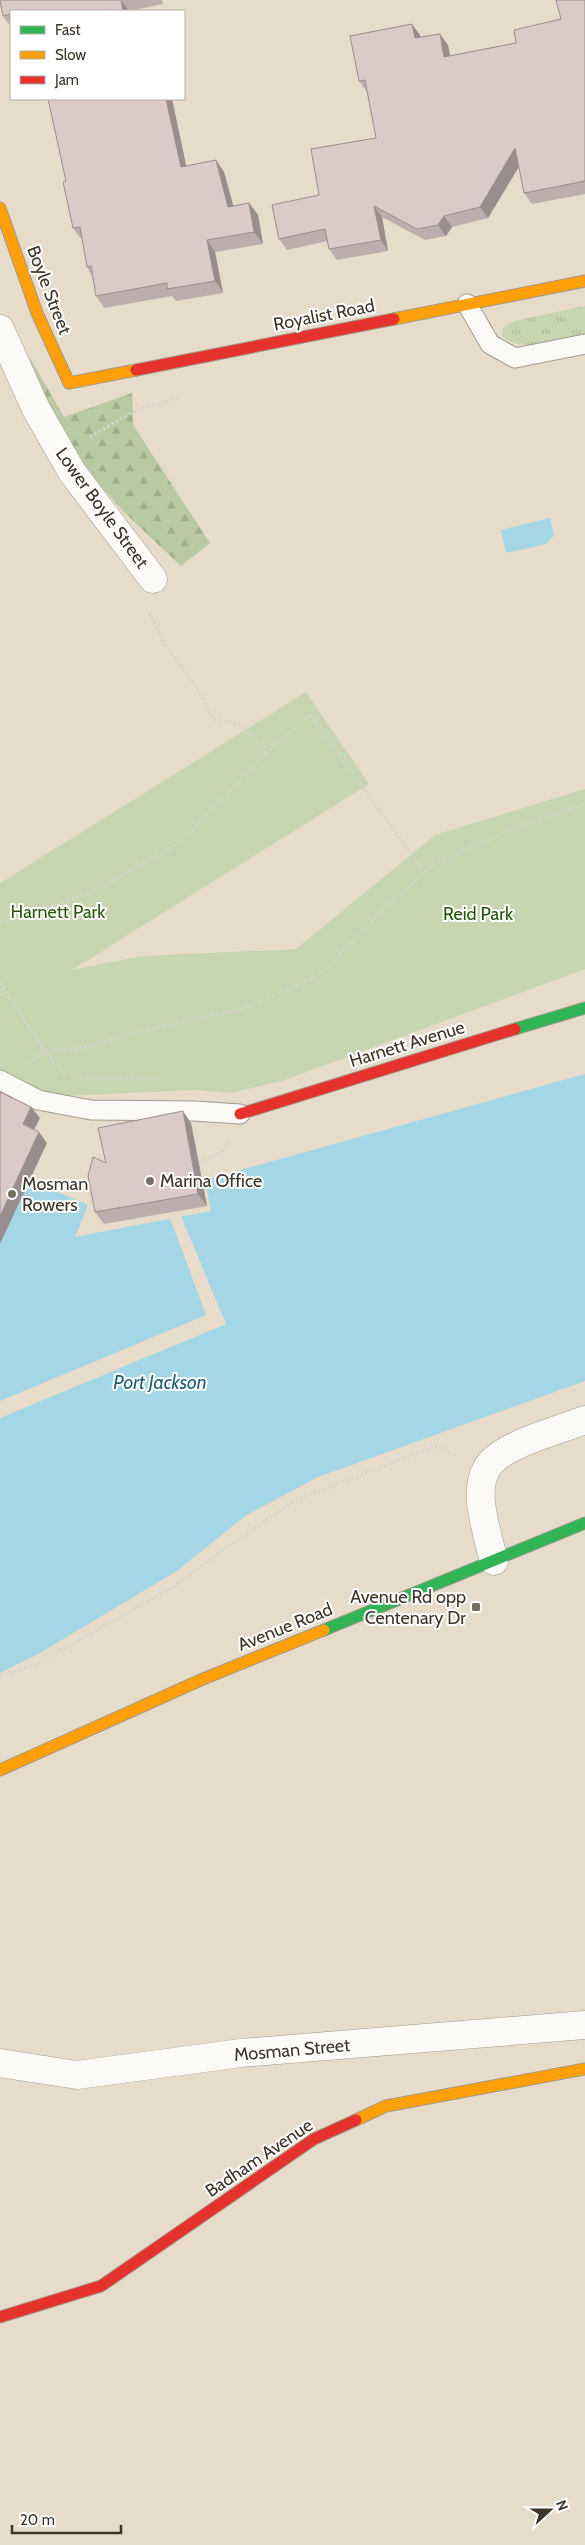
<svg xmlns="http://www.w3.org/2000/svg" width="585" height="2545" font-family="Cabin,sans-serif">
<defs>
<pattern id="grass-tufts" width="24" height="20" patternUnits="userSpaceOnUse" patternTransform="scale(1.25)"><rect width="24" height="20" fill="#c7d5b2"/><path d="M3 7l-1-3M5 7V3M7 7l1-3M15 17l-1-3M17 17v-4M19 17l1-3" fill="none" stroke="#acb799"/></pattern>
<pattern id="forest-firs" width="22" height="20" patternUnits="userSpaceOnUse" patternTransform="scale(1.25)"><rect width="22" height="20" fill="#b8c9a3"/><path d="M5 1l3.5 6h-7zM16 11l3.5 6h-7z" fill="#9fad8c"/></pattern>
</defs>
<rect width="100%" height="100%" fill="#e7dcca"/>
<!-- grass -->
<path fill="url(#grass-tufts)" d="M585,306V335C560,339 522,355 502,336L503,328L514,321Z"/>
<!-- forest -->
<path fill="url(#forest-firs)" d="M30,358L64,417L132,393L133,425L210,543L181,566L127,515L61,442L27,374Z"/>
<!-- park -->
<path fill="#c7d5b2" d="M306,692L369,784L72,970L142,956L296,949L435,835L585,789V969L282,1081L231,1093L193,1090L0,1099V883Z"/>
<!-- water -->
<path fill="#a4d6e6" d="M550,518L554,535L546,544L506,553L501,530Z
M585,1074V1381L318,1477L245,1516L177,1571L40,1653L0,1673V1179L60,1193L88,1205L75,1237L211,1211L205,1180Z"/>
<!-- pier -->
<path fill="#e7dcca" d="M181,1216L226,1324L0,1418V1401L206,1315L170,1218Z"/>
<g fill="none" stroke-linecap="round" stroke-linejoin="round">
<defs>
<path id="lane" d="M467,304L490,344L515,358L585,344
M0,1080L38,1100L91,1110L194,1111L240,1114"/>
<path id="street" d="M0,329L36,409L72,472L153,579
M494,1561C489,1542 483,1522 481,1502C480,1491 481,1478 487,1468C499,1445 561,1430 585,1420
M0,2063L77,2075L241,2053L585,2025"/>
<path id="fast" d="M515,1029L585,1008
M324,1630L585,1523"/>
<path id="slow" d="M0,208L37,313L69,383L136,370
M394,319L585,281
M0,1770L203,1679L324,1630
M356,2120L386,2106L585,2069"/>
<path id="jam" d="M136,370L394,319
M240,1114L515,1029
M0,2317L101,2286L314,2139L356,2120"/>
</defs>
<!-- lane casing -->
<use href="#lane" stroke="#a29a8c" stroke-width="21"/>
<!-- street casing -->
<use href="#street" stroke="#a29a8c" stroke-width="29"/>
<!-- fast casing -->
<use href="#fast" stroke="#a29a8c" stroke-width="13"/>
<!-- slow casing -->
<use href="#slow" stroke="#a29a8c" stroke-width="13"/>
<!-- jam casing -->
<use href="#jam" stroke="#a29a8c" stroke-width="13"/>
<!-- path -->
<path stroke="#d7d4cd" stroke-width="3" stroke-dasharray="2.5 2.5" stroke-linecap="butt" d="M90,437L136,410L179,398L178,395
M266,753L310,714L421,867
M0,923L89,894L183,840L266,753L239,724L213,719L199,691L165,644L149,612
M0,983L45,1051L65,1075
M29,1063L45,1051L82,1048L151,1028L241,1010L321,974L387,906L434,865L512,829L585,804
M86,1078L153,1079L159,1081
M199,1163L223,1151L228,1143
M0,1676L37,1664L175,1586L220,1552L296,1500L435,1446L456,1455"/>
<!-- lane -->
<use href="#lane" stroke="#fbfaf7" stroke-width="19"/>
<!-- street -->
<use href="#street" stroke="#fbfaf7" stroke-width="28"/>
<!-- fast -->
<use href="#fast" stroke="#30b455" stroke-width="11"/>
<!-- slow -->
<use href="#slow" stroke="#ff9f0a" stroke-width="11"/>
<!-- jam -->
<use href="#jam" stroke="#e5322d" stroke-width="11"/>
</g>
<!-- wall -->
<path fill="#bdaead" d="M0,0H162L163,4L129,11H11V27L3,16Z
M585,0V194L532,204L524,193L519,166L488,218L452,227L446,236L425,240L382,217L388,251L337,260L329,249L328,241L287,250L279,239L319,195L376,138L367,92L359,81L420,35V37L448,45L450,56L516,43L561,19Z
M172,99L186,166L216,160L224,172L233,206L249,203L258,215L263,244L215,252L223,293L176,301L172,296L104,308L96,296L92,275L87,267L82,240L73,228L66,181Z
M191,1123L207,1206L104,1224L95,1212L106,1163Z"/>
<!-- shaded-wall -->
<path fill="#9a8d8d" d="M121,0L129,11H123Z
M412,24L420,35L423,50L415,38Z
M440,34L448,45L452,68L444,57Z
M166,99H172L189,179L181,167Z
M515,148L523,160L488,218L480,207Z
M216,160L224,172L237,219L228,207Z
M249,203L258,215L263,244L254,232Z
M374,206L382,217L388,251L381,240Z
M444,216L452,227L446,236L438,225Z
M207,240L215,252L223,293L215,281Z
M31,1107L40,1118L31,1136L23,1124Z
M183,1111L191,1123L207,1206L198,1194Z
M39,1132L47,1143L0,1244V1216Z"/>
<!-- building -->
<path fill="#dccac9" stroke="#9a8d8d" d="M0,0H121L123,11H11V14L3,16Z
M556,0H585V181L524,193L515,148L480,207L444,216L438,225L417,229L374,206L381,240L329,249L325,229L279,239L272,205L319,195L311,149L376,138L365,80L359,81L350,36L412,24L415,38L440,34L444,57L516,43L514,30L561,19Z
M48,99H166L181,167L216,160L228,207L249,203L254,232L207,240L215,281L167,289V283L96,296L91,266L87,267L80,227L73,228L63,182L66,181Z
M0,1092L31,1107L23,1124L39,1132L0,1216Z
M183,1111L198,1194L95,1212L88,1176L93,1157L106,1163L98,1128Z"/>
<!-- markers -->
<g fill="#786f61" stroke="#fff" stroke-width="2">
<circle cx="150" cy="1181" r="5"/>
<circle cx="12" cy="1194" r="5"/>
<rect x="471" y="1602" width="10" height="10" rx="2.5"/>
</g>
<g text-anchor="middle" stroke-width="4" stroke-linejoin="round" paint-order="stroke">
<!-- street labels -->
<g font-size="18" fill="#3d3528" stroke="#fff">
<text transform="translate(49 290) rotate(69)" y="6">Boyle Street</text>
<text transform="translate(324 315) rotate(-11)" y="6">Royalist Road</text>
<text transform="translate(102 508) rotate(54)" y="6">Lower Boyle Street</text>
<text transform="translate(407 1044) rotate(-17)" y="6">Harnett Avenue</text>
<text transform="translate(285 1627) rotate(-22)" y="6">Avenue Road</text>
<text transform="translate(292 2050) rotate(-5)" y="6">Mosman Street</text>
<text transform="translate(259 2158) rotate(-34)" y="6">Badham Avenue</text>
</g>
<!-- park labels -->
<g font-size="18" fill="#26580a" stroke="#fff">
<text x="58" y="918">Harnett Park</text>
<text x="478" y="920">Reid Park</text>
</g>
<!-- poi labels -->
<g font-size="18" fill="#3d3528" stroke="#fff" text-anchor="start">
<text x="160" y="1187">Marina Office</text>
<text x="22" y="1190">Mosman<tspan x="22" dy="21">Rowers</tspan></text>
<text x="466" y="1603" text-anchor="end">Avenue Rd opp<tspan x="466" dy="21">Centenary Dr</tspan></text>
</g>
<!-- water labels -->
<g font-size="19" font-style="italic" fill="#235e74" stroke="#fff">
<text x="160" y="1389">Port Jackson</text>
</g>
</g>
<!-- legend -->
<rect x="10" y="10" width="175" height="90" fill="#ffffff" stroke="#b1aea9"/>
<rect x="20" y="26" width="25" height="8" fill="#30b455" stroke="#b1aea9"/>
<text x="55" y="35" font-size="15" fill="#3d3528">Fast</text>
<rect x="20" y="51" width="25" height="8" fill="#ff9f0a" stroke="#b1aea9"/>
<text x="55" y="60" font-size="15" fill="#3d3528">Slow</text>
<rect x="20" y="76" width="25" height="8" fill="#e5322d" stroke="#b1aea9"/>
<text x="55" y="85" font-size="15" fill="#3d3528">Jam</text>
<!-- north arrow -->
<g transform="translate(550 2510) rotate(69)" stroke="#ffffff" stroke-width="4" paint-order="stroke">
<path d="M0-4L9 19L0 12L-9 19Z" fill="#3d3528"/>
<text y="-8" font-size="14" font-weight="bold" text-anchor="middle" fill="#3d3528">N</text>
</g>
<!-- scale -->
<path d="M12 2525v8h109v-8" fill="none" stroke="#3d3528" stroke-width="2.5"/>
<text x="20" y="2525" font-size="15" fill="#3d3528" stroke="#ffffff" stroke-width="4" paint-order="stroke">20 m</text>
</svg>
